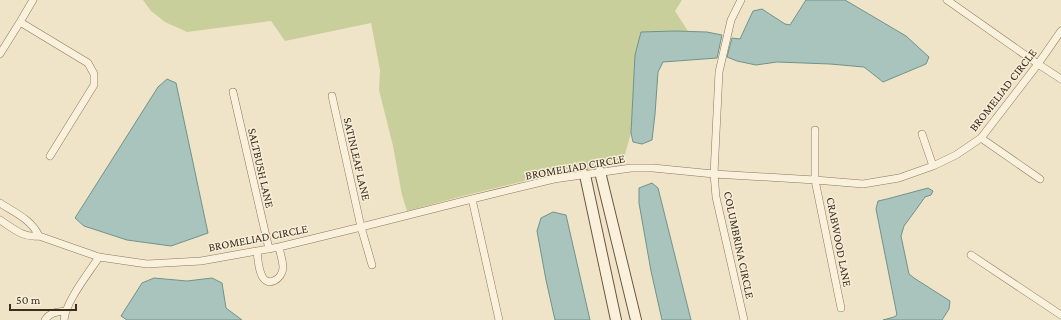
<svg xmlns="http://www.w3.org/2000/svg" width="1061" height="320" font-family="'Crimson Pro',serif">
<rect width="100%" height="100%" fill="#f0e4c8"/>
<!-- green -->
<path fill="#c9cf9b" d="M143,0H682L675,11L688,31H675L641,33L635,55L631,133L622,165L553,174L467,195L407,211L402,195L393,146L379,90L380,70L371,23L285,41L271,21L187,32L165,22L151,11Z"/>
<!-- water -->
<path fill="#a9c4bc" stroke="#6f938a" d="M806,0H845L906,36L929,57L926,64L883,82L864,67L830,64L777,62L756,65L737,61L727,57L732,38L740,39L753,11L762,9L785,24L790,25Z
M675,31L707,32L722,35L717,58L663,62L658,72L655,114L652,140L642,144L633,142L631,133L635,55L641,32Z
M167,79L176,83L208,233L171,246L127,240L84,226L75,218L158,87Z
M652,183L658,188L691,320H662L651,271L639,203V188Z
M928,188L933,191L931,195L925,197L915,211L904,226L901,236L909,274L914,278L950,301L949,309L942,320H883L894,317L897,315L876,209L878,201L887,199Z
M553,212L566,215L590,320H555L546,280L537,231L541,218Z
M154,278L187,281L212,278L222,283L226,308L242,320H127L121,316L142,283Z"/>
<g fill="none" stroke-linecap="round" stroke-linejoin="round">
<defs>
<path id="street" d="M741,0L731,20L719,72L714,174L716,197L744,320
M947,0L1038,64L1061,79
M20,22L88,63L94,74V85L50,156
M0,54L20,22L33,0
M233,92L269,249
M332,96L361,227L372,265
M815,130V180L841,308
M922,134L933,166
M981,138L1040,179
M472,199L499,320
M0,203C15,213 31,219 39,236
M0,220C14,229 23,238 39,236L99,257L147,264L201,261L279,247L361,227L472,199L554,179L631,168H653L714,174L815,180L863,184L899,178L933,166L956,155L981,138L1038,64L1061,31
M257,251C258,259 258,268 262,276C268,288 282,279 283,268C283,261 280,253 279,247
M971,255L1061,315
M45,320C50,312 58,312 66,311
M64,320C66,301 88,274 99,257"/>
<path id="secondary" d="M600,172L636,320
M585,175L616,320"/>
</defs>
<!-- street casing -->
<use href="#street" stroke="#8d765c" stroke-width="8"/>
<!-- secondary casing -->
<use href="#secondary" stroke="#6f573f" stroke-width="12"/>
<!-- street -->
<use href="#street" stroke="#faf1dc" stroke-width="7"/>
<!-- secondary -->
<use href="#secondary" stroke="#faf1dc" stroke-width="10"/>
</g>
<g text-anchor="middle" stroke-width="3" stroke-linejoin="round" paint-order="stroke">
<!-- street labels -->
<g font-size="12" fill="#3d2e20" stroke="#f7eed8">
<text transform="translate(1003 90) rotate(-52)" y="4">BROMELIAD CIRCLE</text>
<text transform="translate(357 159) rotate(77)" y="4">SATINLEAF LANE</text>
<text transform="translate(575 167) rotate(-10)" y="4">BROMELIAD CIRCLE</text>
<text transform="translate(261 168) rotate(77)" y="4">SALTBUSH LANE</text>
<text transform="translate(258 238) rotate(-11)" y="4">BROMELIAD CIRCLE</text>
<text transform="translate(839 242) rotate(79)" y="4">CRABWOOD LANE</text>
<text transform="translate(739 245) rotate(78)" y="4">COLUMBRINA CIRCLE</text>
</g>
</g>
<!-- scale -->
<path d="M10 304v6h66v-6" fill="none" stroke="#3d2e20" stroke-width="2"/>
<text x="16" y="304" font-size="12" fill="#3d2e20" stroke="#f7eed8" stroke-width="3" paint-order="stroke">50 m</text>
</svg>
